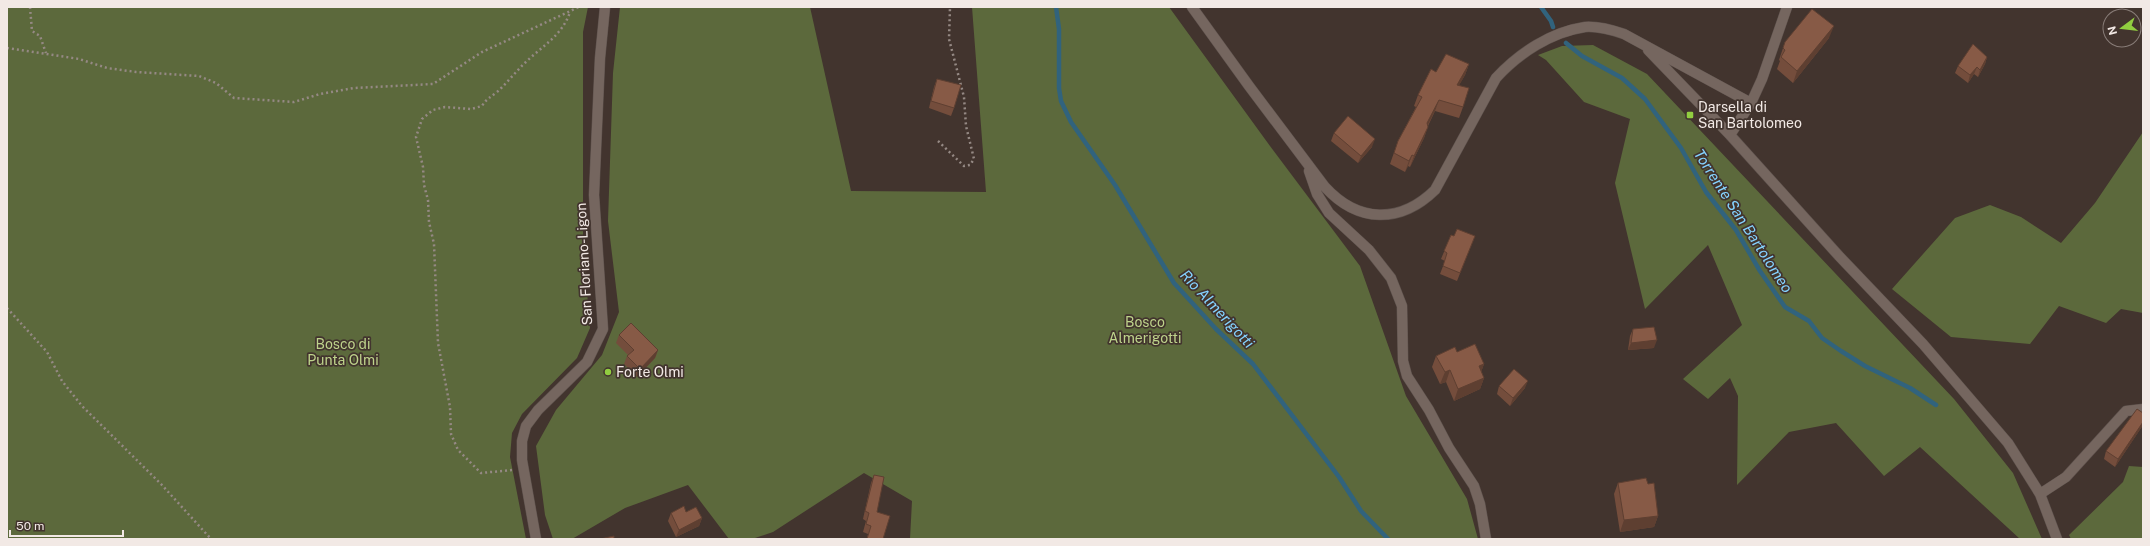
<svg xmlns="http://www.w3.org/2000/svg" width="2150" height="546" font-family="'Public Sans',sans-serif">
<rect width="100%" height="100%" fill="#42342e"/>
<!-- green -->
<path fill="#5c693c" d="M7,7H588L583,32V244L590,328L577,358L522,414L512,433L510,457L526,539H7Z
M620,7H810L851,191L986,192L972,7H1169L1270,146L1360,266L1406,396L1467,499L1478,539H910L912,501L864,473L773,532L752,539H729L688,485L625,508L572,539H553L545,515L536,446L556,410L602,355L619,312L608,221L613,73Z
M1593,45L1647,74L1954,399L2013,473L2042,539H2020L1920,447L1884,476L1836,423L1789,432L1737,485L1738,396L1730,378L1708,399L1683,379L1742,325L1708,245L1645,309L1615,183L1630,119L1584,102L1546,60L1538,55L1562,46Z
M2143,132V313L2121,309L2106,323L2059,306L2030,344L1951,337L1892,289L1955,218L1990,205L2021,217L2061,243L2095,203Z
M2129,466L2143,467V539H2071L2069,535L2123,482Z"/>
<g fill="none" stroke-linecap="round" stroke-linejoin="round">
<!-- stream -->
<path stroke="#31637d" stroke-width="4.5" d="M1056,7L1059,29V88L1061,101L1071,122L1115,185L1174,283L1216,329L1253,364L1339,477L1361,511L1388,539
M1541,7L1551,21L1553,27
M1566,43L1582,56L1622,78L1645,99L1681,148L1706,192L1736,230L1760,271L1785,307L1809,321L1822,338L1841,351L1865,366L1910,388L1936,405"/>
<defs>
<path id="minor" d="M1192,7L1249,86L1325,187C1358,223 1400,224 1435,190L1496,78C1519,53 1551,32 1585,27C1598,26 1612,30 1624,34L1751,103
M1648,50L1730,135L1839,256L1923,344L2008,443L2040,494L2057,539
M1730,135L1751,103L1762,79L1787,7
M1309,171L1317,194L1329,213L1369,250L1391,278L1402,306L1403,361L1407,376L1429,410L1449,448L1474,486L1480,504L1486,539
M2040,494L2066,477L2126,411L2143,409
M536,539L522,460V441L526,426L538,410L587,362L603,329L594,195L600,58L605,7"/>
</defs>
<!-- minor casing -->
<use href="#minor" stroke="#5d514c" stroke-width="11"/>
<!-- path -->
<path stroke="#958984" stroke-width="2.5" stroke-dasharray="2 3" stroke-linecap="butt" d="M30,7L32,31L40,36L46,53
M7,48L79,59L107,68L136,72L199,76L216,83L234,98L294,102L320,94L354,88L433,84L482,52L579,7
M938,141L964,166L970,165L974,159L966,126L964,97L949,39L950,7
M7,308L47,352L62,381L82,406L161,484L211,539
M512,470L481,473L458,450L451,434L450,407L438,343L434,244L429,222L428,200L424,185L423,167L416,137L422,119L433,110L445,107L471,109L482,106C486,99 491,97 497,92C508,82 517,70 528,60C544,45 563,34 570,12"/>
<!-- minor -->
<use href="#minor" stroke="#75665f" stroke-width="10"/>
</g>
<!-- wall -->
<path fill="#744d3c" d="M1829,38L1793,83L1777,69L1780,61L1779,60L1785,42Z
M1987,57L1985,64L1978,77L1974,74L1968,83L1955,73L1958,66Z
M1469,64L1465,75L1459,85L1463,107L1459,118L1435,111L1428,126L1424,138L1410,167L1408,166L1405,172L1390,164L1398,141L1416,107L1414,106L1418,95L1436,72Z
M937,79L954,108L951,116L929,108L934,87Z
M1334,133L1372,147L1358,163L1331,141Z
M1451,235L1454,236H1475L1457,281L1440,274L1445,261L1441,259Z
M1633,329L1654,348L1628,350L1630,336Z
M619,335L658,350L655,358L637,377L624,364L627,356L628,355L616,343Z
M1457,352L1484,364L1481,372L1484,378L1480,389L1454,401L1446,382L1440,384L1432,367L1436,356Z
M1499,386L1525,388L1510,406L1497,394Z
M2143,413V425L2115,467L2104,459L2106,451Z
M874,475L877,512L883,539H867L868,534L863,532L866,521L863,519L871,483Z
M1618,483L1658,516L1654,527L1620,532L1614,494Z
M686,512L702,518L699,526L676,537L668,521L671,513Z"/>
<!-- shaded-wall -->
<path fill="#5e3f31" d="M1834,26L1829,38L1793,83L1797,71Z
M1987,57L1985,64L1978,77L1980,70Z
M1469,64L1465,75L1453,96L1457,85Z
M1977,67L1974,74L1968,83L1970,75Z
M1439,100L1435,111L1423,134L1427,123Z
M1428,127L1424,138L1410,167L1414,156Z
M1375,139L1372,147L1358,163L1361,156Z
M1412,155L1408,166L1405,172L1409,161Z
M1657,340L1654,348L1628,350L1631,343Z
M658,350L655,358L637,377L640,369Z
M1484,364L1480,375L1479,366Z
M1450,370L1446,382L1440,384L1445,372Z
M1484,378L1480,389L1454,401L1458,389Z
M1528,381L1525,388L1510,406L1513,398Z
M2143,422V425L2115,467L2118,459Z
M1658,516L1654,527L1620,532L1624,520Z
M702,518L699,526L676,537L679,530Z"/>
<!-- building -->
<path fill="#875a46" stroke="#5e3f31" d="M1812,9L1834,26L1797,71L1781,57L1785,50L1783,48L1785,42Z
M1973,44L1987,57L1980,70L1977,67L1970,75L1958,66Z
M1446,54L1469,64L1457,85L1469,88L1463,107L1439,100L1427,123L1428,127L1414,156L1412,155L1409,161L1394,153L1398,141L1422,97L1418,95L1431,69L1436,72Z
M937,79L961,85L954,108L931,101Z
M1348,116L1375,139L1361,156L1334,133Z
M1457,229L1475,236L1460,273L1443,266L1447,253L1444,251L1451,235L1454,236Z
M631,323L658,350L640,369L627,356L634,350L619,335Z
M1654,327L1657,340L1631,343L1633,329Z
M1475,344L1484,364L1479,366L1484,378L1458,389L1450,370L1445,372L1436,356L1455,347L1457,352Z
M1514,369L1528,381L1513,398L1499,386Z
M2137,409L2143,413V422L2118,459L2106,451Z
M874,475L884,477L877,512L890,516L883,539H867L871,526L866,524L869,513L865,511Z
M1646,478L1648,484L1654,483L1658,516L1624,520L1618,483Z
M684,506L686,512L696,507L702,518L679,530L671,513Z
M614,536V539H600Z"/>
<!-- markers -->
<g fill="#91cd40" stroke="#42342e" stroke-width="1.5">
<rect x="1686" y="111" width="8" height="8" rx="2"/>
<circle cx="608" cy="372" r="4"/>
</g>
<g text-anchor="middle" stroke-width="3.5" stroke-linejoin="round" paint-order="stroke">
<!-- poi labels -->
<g font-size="14" fill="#f2e9e5" stroke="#42342e" text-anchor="start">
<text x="1698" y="112">Darsella di<tspan x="1698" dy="16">San Bartolomeo</tspan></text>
<text x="616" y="377">Forte Olmi</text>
</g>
<!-- street labels -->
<g font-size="14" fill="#f2e9e5" stroke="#42342e">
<text transform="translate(584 264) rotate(-93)" y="5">San Floriano-Ligon</text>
</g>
<!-- park labels -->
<g font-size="14" fill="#bed38b" stroke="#42342e">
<text x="1145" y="327">Bosco<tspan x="1145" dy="16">Almerigotti</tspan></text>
<text x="343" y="349">Bosco di<tspan x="343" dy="16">Punta Olmi</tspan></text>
</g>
<!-- water labels -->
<g font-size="15" font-style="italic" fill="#85d3ff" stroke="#42342e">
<text transform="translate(1743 221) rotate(57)" y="5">Torrente San Bartolomeo</text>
<text transform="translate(1217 309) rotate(47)" y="5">Rio Almerigotti</text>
</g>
</g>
<!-- border -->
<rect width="2150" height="546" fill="none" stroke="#f2e9e5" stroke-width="16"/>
<!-- north arrow -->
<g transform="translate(2122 28) rotate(255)"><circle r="19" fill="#42342e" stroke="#887c77"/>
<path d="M0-3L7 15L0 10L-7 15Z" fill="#91cd40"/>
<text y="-6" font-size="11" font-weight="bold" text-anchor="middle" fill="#f2e9e5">N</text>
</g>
<!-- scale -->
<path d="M10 530v6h113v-6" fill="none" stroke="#f2e9e5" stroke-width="2"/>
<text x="16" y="530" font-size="12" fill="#f2e9e5" stroke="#42342e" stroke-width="3" paint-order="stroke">50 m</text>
</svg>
